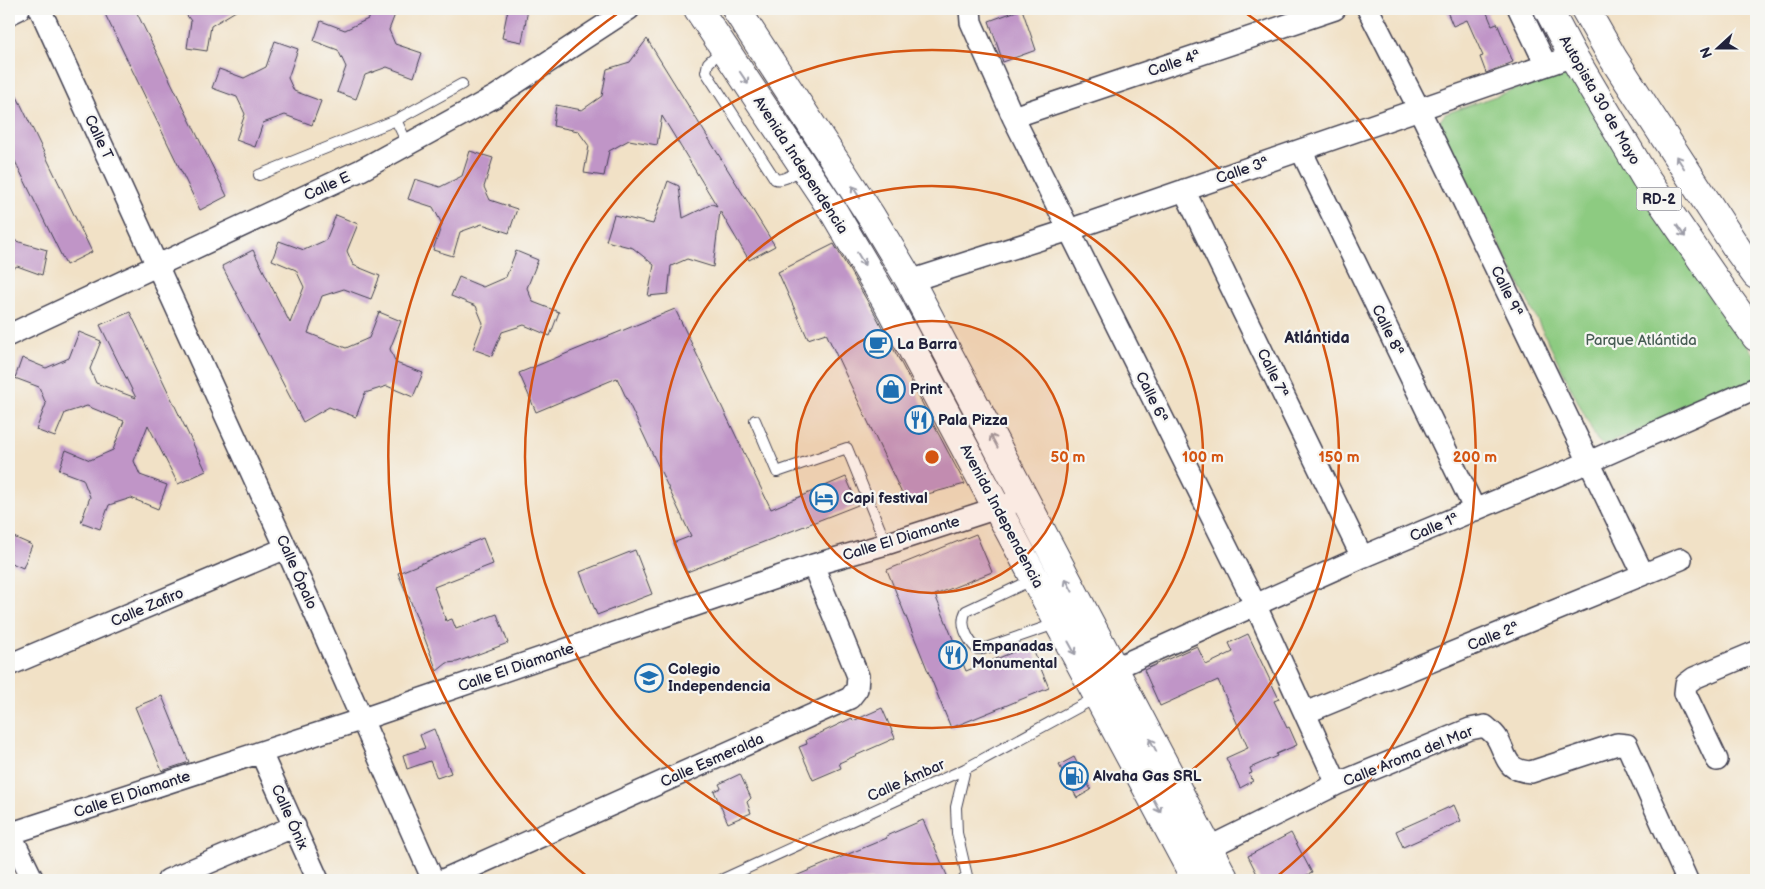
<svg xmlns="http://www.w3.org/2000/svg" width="1765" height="889" font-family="'Balsamiq Sans',sans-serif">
<rect width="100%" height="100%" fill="#f6f6f2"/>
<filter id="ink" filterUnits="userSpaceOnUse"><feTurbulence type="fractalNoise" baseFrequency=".02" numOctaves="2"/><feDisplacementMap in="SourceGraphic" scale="10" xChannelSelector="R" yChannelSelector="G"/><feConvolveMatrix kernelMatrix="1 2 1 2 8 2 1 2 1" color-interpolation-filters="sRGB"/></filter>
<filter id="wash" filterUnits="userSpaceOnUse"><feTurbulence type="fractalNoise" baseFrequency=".0096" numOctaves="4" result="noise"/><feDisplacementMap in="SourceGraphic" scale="20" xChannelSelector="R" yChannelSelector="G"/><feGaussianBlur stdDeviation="1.12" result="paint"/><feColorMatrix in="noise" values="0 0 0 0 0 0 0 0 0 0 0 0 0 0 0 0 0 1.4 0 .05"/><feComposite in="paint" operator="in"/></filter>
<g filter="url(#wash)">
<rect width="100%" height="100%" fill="#f1e1c6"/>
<!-- green -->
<path fill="#8dcb81" stroke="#58765e" d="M1567,73L1574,76L1707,289L1756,357V384L1603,445L1597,440L1442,129L1440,121L1445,114L1558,74Z"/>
<g id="blocks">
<!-- building -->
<path fill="#c095c7" d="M116,9H135L227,196L200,210L105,14Z
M182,9H239L211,26L207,51L187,48L191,21Z
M371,9H397L389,30L395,44L422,53L414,77L387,67L365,75L356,99L337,92L346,67L338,50L314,41L321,21L345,30L368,19Z
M508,9H528L522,42L502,38Z
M1022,9L1036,50L1003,62L989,21Z
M1446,9H1494L1487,13L1492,25L1497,23L1513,62L1486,73L1480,57L1483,56L1467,20L1453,26Z
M647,39L775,246L749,260L720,211L713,267L687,259L671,266L668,294L648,296L654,265L633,248L606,241L614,215L653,224L668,181L679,186L683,218L712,204L717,206L662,116L657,145L629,140L609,151L604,176L584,173L589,146L578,131L553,126L556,105L582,110L602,96L607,69L630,62Z
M275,41L298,49L288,78L294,91L321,101L312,125L285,115L263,123L255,147L236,140L245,114L237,97L212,88L219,69L244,78L266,67Z
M9,80L92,252L66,265L9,149Z
M470,151L493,158L484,187L490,200L517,209L509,233L482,224L460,232L453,256L433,250L442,224L433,207L408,199L415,179L440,187L462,176Z
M336,215L358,224L347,251L353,265L380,276L371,299L344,289L322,296L308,333L346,348L369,338L379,312L401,321L390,349L396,363L423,373L413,397L387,386L365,393L356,417L329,407L303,422L222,266L253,250L290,323L304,287L296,270L272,260L279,241L304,250L326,240Z
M9,239L47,250L42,275L17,266L9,271Z
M834,244L875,314L965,484L905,500L826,333L808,339L778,272Z
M516,251L538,260L527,288L533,302L559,312L550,336L524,325L502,332L492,356L473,349L483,323L476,306L451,296L459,277L483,287L506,277Z
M675,309L771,509L846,477L858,505L687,572L673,543L691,536L617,378L536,412L519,373Z
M130,312L206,471L178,484L148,425L134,461L140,475L167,485L158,509L131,498L109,505L100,529L81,522L90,497L83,479L59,470L66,450L90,460L113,450L124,421L87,406L65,413L55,437L36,430L46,404L39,387L15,378L22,358L46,368L69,358L79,332L101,341L90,369L96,383L136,398L100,325Z
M976,534L992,572L935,595L966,671L1031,645L1049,688L951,728L887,570Z
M9,535L32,545L23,568L9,562Z
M483,538L493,564L434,587L446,621L452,619L456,629L497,614L508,643L457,662L447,663L437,671L409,597H408L398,573Z
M635,550L652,594L597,615L580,572Z
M1248,634L1279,699L1274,701L1287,728L1289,727L1297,745L1276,754L1277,756L1250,768L1252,773L1249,774L1253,781L1240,788L1226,758L1248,748L1218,680L1160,706L1144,670L1197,646L1206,665L1233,652L1229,643Z
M162,696L189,762L162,771L135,707Z
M882,708L895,738L839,763L841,768L813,780L799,747L807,744L806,740L852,718L853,721Z
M434,729L451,773L437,778L430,761L407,769L403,755L425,748L420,735Z
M1074,757L1091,790L1077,798L1059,765Z
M740,774L751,798L747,802L751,813L728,823L714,791L721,788L719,784Z
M1454,805L1461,821L1403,847L1396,831Z
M923,820L949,880H786L887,838L886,836Z
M1291,833L1312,873L1305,876L1307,880H1260L1248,856Z"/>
</g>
</g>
<g filter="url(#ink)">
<use href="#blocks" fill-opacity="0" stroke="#413f50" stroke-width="1"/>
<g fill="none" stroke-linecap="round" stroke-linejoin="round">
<defs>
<path id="service" d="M724,48L708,63L706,72L775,179C784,182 795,172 803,168
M408,145L396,120L462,84
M259,175L396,120
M755,420L777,472L847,448L886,544
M1034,579L966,611C959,624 967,639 977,649H983L1058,623
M721,880L965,769L1097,697
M963,880L967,876L957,833L956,807L965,769"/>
<path id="minor" d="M40,9L286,548L433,880
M970,9L971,22L1013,117L1255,604L1337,784
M1368,9L1419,109L1643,574
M1519,9L1546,65
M9,14L19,9
M1013,117L1335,9
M1301,150L1475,510
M1184,190L1362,557
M910,281L1069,230L1573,56
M9,335L361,170L496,96L629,9
M9,665L286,548
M1113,669L1362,557L1589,462L1756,388
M1305,713L1681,559
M261,753L318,880
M1717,760L1685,693L1686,684L1694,678L1756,652
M9,831L33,880
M9,834L363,719L813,565L886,544L1012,503
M1208,848L1337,784L1470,729L1485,726C1489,730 1494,733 1497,738C1508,757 1504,770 1531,772L1617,744L1627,745L1687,880
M168,880L295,826
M443,880L850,698L857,689L858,676L813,565"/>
<path id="secondary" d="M698,9L835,214L889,306L1196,880
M736,9L871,216L910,281L1225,880"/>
<path id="trunk" d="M1548,9L1573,56L1646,179L1726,295L1756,337
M1585,9L1613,58L1738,250L1756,275"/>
</defs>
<!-- service casing -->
<use href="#service" stroke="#413f50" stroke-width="12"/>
<!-- minor casing -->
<use href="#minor" stroke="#413f50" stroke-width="24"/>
<!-- secondary casing -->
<use href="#secondary" stroke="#413f50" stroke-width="30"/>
<!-- trunk casing -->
<use href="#trunk" stroke="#413f50" stroke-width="30"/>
<!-- service -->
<use href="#service" stroke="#fff" stroke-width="10"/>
<!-- minor -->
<use href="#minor" stroke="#fff" stroke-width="21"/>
<!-- secondary -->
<use href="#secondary" stroke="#fff" stroke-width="28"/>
<!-- trunk -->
<use href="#trunk" stroke="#fff" stroke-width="28"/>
</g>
<!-- one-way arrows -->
<defs><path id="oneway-shaft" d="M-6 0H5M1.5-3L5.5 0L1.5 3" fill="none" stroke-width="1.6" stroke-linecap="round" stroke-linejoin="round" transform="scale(1.25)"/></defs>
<g stroke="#9c9ca7">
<use href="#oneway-shaft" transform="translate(744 78) rotate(56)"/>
<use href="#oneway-shaft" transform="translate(1680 162) rotate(-123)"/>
<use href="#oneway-shaft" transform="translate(856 192) rotate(-123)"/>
<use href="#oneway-shaft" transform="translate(1681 231) rotate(55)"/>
<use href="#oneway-shaft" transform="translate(861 259) rotate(59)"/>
<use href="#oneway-shaft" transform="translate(994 441) rotate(-118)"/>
<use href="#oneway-shaft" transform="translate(1069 585) rotate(-118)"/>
<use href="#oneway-shaft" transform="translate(1072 648) rotate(61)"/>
<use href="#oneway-shaft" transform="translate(1153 745) rotate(-118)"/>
<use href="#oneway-shaft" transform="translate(1157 806) rotate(62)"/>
</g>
</g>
<!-- distance rings -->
<circle cx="932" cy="457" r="136" fill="#d45411" fill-opacity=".12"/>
<g fill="none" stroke="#d45411" stroke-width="2.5">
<circle cx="932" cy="457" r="136"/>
<circle cx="932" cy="457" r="271"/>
<circle cx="932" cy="457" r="407"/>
<path d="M590 879A543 543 0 0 1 624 9M1240 9A543 543 0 0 1 1274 879"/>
</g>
<!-- icons -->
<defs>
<symbol id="cafe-ring" viewBox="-11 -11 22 22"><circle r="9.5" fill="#f6f6f2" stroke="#1f6fb2" stroke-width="1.5"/><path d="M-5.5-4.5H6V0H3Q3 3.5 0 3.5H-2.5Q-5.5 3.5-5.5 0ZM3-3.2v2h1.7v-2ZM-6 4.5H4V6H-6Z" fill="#1f6fb2"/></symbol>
<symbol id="shop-ring" viewBox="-11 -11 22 22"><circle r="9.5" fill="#f6f6f2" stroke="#1f6fb2" stroke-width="1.5"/><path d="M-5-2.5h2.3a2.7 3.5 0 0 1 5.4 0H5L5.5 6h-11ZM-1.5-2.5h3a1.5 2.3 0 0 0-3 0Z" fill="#1f6fb2"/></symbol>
<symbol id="restaurant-ring" viewBox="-11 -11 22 22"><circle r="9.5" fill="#f6f6f2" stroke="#1f6fb2" stroke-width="1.5"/><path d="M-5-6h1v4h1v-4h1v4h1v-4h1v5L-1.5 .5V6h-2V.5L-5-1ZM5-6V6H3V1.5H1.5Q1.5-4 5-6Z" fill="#1f6fb2"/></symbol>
<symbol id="hotel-ring" viewBox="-11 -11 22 22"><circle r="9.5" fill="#f6f6f2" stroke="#1f6fb2" stroke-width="1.5"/><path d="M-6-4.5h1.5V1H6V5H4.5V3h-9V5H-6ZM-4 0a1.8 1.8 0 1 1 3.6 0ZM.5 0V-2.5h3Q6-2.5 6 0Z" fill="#1f6fb2"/></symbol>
<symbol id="school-ring" viewBox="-11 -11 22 22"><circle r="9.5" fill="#f6f6f2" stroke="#1f6fb2" stroke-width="1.5"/><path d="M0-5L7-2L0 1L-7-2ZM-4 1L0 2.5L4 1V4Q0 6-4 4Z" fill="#1f6fb2"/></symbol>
<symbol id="fuel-ring" viewBox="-11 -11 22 22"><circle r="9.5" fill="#f6f6f2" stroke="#1f6fb2" stroke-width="1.5"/><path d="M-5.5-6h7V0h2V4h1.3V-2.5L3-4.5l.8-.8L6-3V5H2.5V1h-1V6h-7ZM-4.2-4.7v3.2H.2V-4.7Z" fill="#1f6fb2"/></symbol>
</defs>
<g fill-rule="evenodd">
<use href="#cafe-ring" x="862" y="328" width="32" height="32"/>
<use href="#shop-ring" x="875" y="373" width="32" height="32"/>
<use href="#restaurant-ring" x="903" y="404" width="32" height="32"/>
<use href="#hotel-ring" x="808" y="482" width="32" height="32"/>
<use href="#restaurant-ring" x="937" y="639" width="32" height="32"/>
<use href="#school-ring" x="633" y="662" width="32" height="32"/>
<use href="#fuel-ring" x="1058" y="760" width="32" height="32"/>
</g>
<g text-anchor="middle" stroke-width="4.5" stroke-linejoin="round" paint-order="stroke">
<!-- shield labels -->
<rect fill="#f6f6f2" stroke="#626272" stroke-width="1" x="1636.5" y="187.5" width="45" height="23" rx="4"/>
<g font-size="14" font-weight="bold" fill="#22223b">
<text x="1659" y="204">RD-2</text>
</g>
<!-- street labels -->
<g font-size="15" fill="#22223b" stroke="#f6f6f2">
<text transform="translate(1174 63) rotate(-19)" y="5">Calle 4ª</text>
<text transform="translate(1600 100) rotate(60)" y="5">Autopista 30 de Mayo</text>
<text transform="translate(99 137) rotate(65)" y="5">Calle T</text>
<text transform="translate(801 165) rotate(57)" y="5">Avenida Independencia</text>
<text transform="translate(1242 170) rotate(-19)" y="5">Calle 3ª</text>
<text transform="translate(327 186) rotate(-25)" y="5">Calle E</text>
<text transform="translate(1507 291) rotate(64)" y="5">Calle 9ª</text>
<text transform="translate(1388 330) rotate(64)" y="5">Calle 8ª</text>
<text transform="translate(1273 373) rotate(64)" y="5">Calle 7ª</text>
<text transform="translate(1152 397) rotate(64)" y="5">Calle 6ª</text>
<text transform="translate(1002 516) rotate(62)" y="5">Avenida Independencia</text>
<text transform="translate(1434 527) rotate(-23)" y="5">Calle 1ª</text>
<text transform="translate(901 538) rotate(-17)" y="5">Calle El Diamante</text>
<text transform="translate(297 572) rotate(66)" y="5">Calle Ópalo</text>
<text transform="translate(147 607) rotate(-23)" y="5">Calle Zafiro</text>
<text transform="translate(1493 636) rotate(-22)" y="5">Calle 2ª</text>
<text transform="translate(516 667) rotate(-19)" y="5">Calle El Diamante</text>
<text transform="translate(1408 756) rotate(-22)" y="5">Calle Aroma del Mar</text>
<text transform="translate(712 760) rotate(-24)" y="5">Calle Esmeralda</text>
<text transform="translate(906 780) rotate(-24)" y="5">Calle Ámbar</text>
<text transform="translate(132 794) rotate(-18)" y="5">Calle El Diamante</text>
<text transform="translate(290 817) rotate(66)" y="5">Calle Ónix</text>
</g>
<!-- park labels -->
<g font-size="15" fill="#475d54" stroke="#f6f6f2">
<text x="1641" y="345">Parque Atlántida</text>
</g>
<!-- poi labels -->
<g font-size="15" font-weight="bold" fill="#22223b" stroke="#f6f6f2" text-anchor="start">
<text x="897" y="349">La Barra</text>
<text x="910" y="394">Print</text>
<text x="938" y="425">Pala Pizza</text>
<text x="843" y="503">Capi festival</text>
<text x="972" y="651">Empanadas<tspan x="972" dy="17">Monumental</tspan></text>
<text x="668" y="674">Colegio<tspan x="668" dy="17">Independencia</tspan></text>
<text x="1093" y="781">Alvaha Gas SRL</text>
</g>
<!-- neighbourhood labels -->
<g font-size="16" font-weight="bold" fill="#22223b" stroke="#f6f6f2">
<text x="1317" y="343">Atlántida</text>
</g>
</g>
<circle cx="932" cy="457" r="8" fill="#d45411" stroke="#f6f6f2" stroke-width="2.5"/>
<g font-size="15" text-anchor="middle" font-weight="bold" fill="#d45411" stroke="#f6f6f2" stroke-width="4.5" stroke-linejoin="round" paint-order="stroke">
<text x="1068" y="462">50 m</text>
<text x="1203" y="462">100 m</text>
<text x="1339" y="462">150 m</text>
<text x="1475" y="462">200 m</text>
</g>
<!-- margin -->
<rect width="1765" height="889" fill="none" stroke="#f6f6f2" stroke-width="30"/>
<!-- north arrow -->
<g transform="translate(1718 48) rotate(249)" stroke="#f6f6f2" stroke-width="4" paint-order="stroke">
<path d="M0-4L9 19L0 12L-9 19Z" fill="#22223b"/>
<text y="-8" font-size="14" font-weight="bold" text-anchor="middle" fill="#22223b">N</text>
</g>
</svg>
